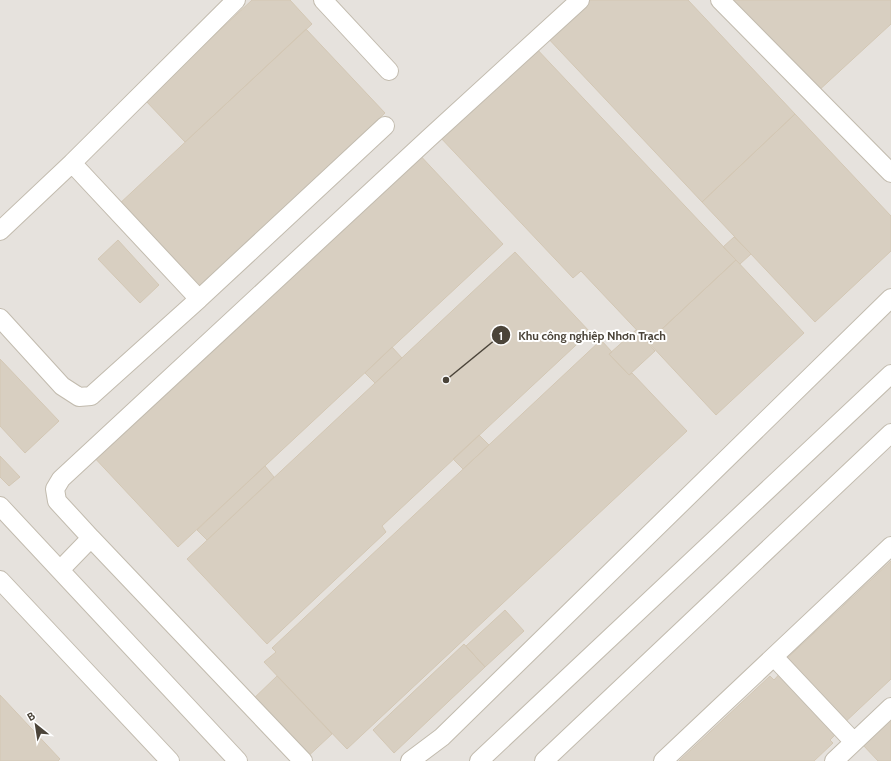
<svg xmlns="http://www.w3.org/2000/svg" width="891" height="761" font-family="Cabin,sans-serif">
<rect width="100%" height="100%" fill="#f6f3ec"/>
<!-- industrial -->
<path fill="#e6e2dd" d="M0,0H891V761H0Z"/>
<!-- building -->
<path fill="#d8cfc1" stroke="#d3c7b4" d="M252,0H290L312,24L185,142L145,100Z
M583,0H688L795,114L702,202L545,35Z
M729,0H891V24L816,93Z
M306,29L385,113L197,290L117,206Z
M534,46L736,260L648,342L581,271L573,278L439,136Z
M795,114L891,216V251L815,322L702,202Z
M416,151L503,244L178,547L91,454Z
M734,237L751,254L740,264L723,247Z
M118,240L159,285L140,303L98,259Z
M515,252L590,332L382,526L386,532L267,644L187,559Z
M736,260L804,333L716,415L648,342Z
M636,330L655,351L629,375L609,354Z
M601,340L612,352L609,354L629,375L632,373L687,431L347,749L264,662L276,652L272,648Z
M392,347L402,358L375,383L365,373Z
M0,359L59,421L25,453L0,426Z
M479,435L489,445L463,469L453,459Z
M0,456L20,477L9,486L0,477Z
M265,466L274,477L207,540L197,530Z
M891,561V679L841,726L782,663Z
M505,610L524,631L485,667L466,646Z
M464,644L485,667L394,753L373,730Z
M783,670L840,730L830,740L833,743L814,761H679L770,676L774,680Z
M277,676L332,734L303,761L249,703Z
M0,695L60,759L58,761H0Z
M891,719V761H878L863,745Z"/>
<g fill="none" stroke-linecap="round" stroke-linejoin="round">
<defs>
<path id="minor" d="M323,0L389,71
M720,0L891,173
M0,231L72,163L236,0
M199,299L385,126
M0,318L62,386L79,397L91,396L199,299L72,163
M0,506L238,761
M91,538L303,761
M60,570L91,538L57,501L55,489L61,479L429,138L580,0
M0,580L170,761
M774,657L854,742
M410,761L442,737L891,298
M479,761L891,374
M544,761L891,433
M663,761L891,546
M834,761L891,707"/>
</defs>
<!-- minor casing -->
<use href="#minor" stroke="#c2bbae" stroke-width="20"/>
<!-- minor -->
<use href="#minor" stroke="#fff" stroke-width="18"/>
</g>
<!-- callouts -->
<path fill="none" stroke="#4b4439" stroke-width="1.5" d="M446 380L501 335"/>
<g fill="#4b4439" stroke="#fff" stroke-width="1.5">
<circle cx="446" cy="380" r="4"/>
<circle cx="501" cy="335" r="10"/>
</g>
<g font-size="12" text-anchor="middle" font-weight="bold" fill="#fff">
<text x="501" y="340">1</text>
</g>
<g font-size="12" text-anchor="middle" font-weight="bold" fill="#4b4439" stroke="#fff" stroke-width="4" stroke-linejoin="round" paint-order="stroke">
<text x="592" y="340">Khu công nghiệp Nhơn Trạch</text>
</g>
<!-- north arrow -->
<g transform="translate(36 725) rotate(330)" stroke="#ffffff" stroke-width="3" paint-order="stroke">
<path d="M0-3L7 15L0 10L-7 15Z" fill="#4b4439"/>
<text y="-6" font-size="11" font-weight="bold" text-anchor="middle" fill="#4b4439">B</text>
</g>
</svg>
